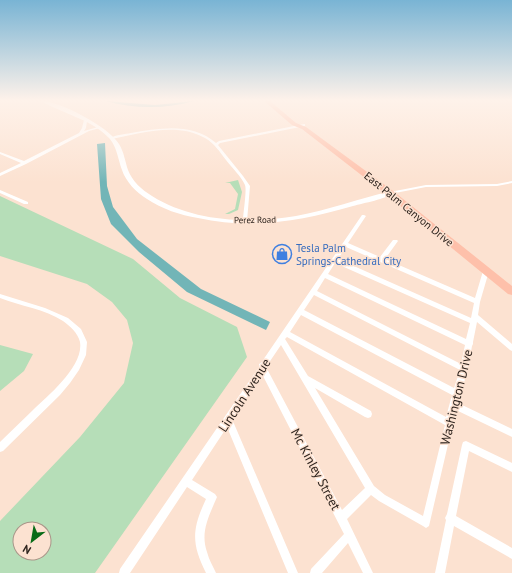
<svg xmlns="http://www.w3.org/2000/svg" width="512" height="573" font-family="'PT Sans',sans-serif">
<rect width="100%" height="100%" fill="#fce2d1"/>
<!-- green -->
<path fill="#b6deb8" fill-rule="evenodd" d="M238,180L242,192L238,210L229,214H225L235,209L238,194L230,183H225Z
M0,196L133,259L180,298L237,327L247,357L95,573H0V521L80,437L124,383L133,343L127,320L112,302L87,284L0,256ZM20,529H44V553H20Z
M0,345L33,354L24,371L0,391Z"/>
<!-- water -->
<path fill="#72b5b7" d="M106,101L155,105L194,101C166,109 134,109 106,101Z
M105,143L107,186L113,207L137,239L201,289L270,322L266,330L187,292L139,252L111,224L101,199L97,144Z"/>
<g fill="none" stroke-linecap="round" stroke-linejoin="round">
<!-- street -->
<path fill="#fff" fill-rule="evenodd" d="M84,120L87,121L86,128L84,131L98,127L100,128L89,131L26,164L0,176V173L21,163L0,154V152L24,161L79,133L82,128Z
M304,124H305V126L220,143L218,145L243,176L250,186L247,221L245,223L243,221C243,214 247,190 245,185C241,176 232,168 226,160C220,152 214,143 205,138C177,122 141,133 112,139L110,138C116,135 125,134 131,133C159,128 193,122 216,143L219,141Z
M512,181V183L497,186L426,187L390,194L388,193L390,192L426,185L497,184Z
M0,190L28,202V204H24L0,193Z
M362,215H364L366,216L348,243L380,257L393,240H397L398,241L385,259L475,298L483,271L486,269L488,270L489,271L480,302L478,315L512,344V351L510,350L477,322L473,342V344L472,346L468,369L458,403L512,429V437L456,410L429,526L426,528L423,526L379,501L371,495L347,519L373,573H363L348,543L322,573H310L311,569L344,534L262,374L232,419L298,573H288L227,427L192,480L215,494L217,497C209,516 200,532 207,552C209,560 213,566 216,573H206C191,543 192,529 206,499L187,487L130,573H119L120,569L259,367V364L261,363ZM346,247L474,303L471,318L338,259ZM335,263L470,323L466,339L328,274ZM325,278L465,345L461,364L317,291ZM314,295L460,370L454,388L304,310ZM301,315L452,395L446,417L290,332ZM287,337L445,425L423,516L385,495L374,486L315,388L365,417L368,418L371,417L372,414L371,411L308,376L285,339ZM281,345L365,488L342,510L266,367Z
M0,294L45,308L68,318L81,329L87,342L86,355L79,370L70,383L60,395L3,451L0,452V442C11,431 22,421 33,410C48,396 84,366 80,342C78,333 70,326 63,321C45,309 20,306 0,298Z
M466,441L512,463V472L469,451L456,516L512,548V559L454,526L445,573H435L446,520L445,518L447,514L462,445L463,442Z"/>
<!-- secondary -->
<path fill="#fff" fill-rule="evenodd" d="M41,101C60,101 109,127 119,144C124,152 125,161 128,170C132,181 142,190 152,196C193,222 250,224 296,216C328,210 359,199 390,191L393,193C386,199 364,203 353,206C300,221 253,230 198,218C180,215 162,209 147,199C136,192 126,182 122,170C118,159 117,148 110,139C92,119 63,114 41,101Z"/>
<!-- primary -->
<path fill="#fec0aa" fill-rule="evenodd" d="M264,101H270L296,123L306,127L393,191L512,286V295L508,294L387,195L302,129L292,125Z"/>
</g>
<!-- sky -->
<linearGradient id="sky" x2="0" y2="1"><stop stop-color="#79b4d4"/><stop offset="0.55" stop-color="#fef2ea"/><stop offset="1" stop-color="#fef2ea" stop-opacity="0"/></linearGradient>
<rect width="512" height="182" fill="url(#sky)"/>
<!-- icons -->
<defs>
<symbol id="shop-ring" viewBox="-11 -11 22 22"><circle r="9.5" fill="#fce2d1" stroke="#3f7fe0" stroke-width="1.5"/><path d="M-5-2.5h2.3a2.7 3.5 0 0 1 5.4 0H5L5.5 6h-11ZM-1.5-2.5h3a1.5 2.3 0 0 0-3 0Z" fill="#3f7fe0"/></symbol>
</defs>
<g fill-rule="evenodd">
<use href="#shop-ring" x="271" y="243" width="22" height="22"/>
</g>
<g text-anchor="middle" stroke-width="3" stroke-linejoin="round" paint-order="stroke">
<!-- far-street labels -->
<g font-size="9" fill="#2d231d" stroke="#fce2d1">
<text transform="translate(255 220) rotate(-1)" y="3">Perez Road</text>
</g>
<!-- street labels -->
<g font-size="11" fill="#2d231d" stroke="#fce2d1">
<text transform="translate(409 209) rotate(39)" y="4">East Palm Canyon Drive</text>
</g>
<!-- shop labels -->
<g font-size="11" fill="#366cbe" stroke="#fce2d1" text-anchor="start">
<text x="296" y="252">Tesla Palm<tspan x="296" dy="13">Springs-Cathedral City</tspan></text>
</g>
<!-- near-street labels -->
<g font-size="13" fill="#2d231d" stroke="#fce2d1">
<text transform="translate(244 395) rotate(-57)" y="5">Lincoln Avenue</text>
<text transform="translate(456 397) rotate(-76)" y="5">Washington Drive</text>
<text transform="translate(316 469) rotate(62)" y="5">Mc Kinley Street</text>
</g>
</g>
<!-- north arrow -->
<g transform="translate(32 541) rotate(211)"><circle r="19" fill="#fce2d1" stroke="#a99689"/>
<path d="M0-3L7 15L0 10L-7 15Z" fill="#096b17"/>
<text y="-6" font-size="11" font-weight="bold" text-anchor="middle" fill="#2d231d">N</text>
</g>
</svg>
